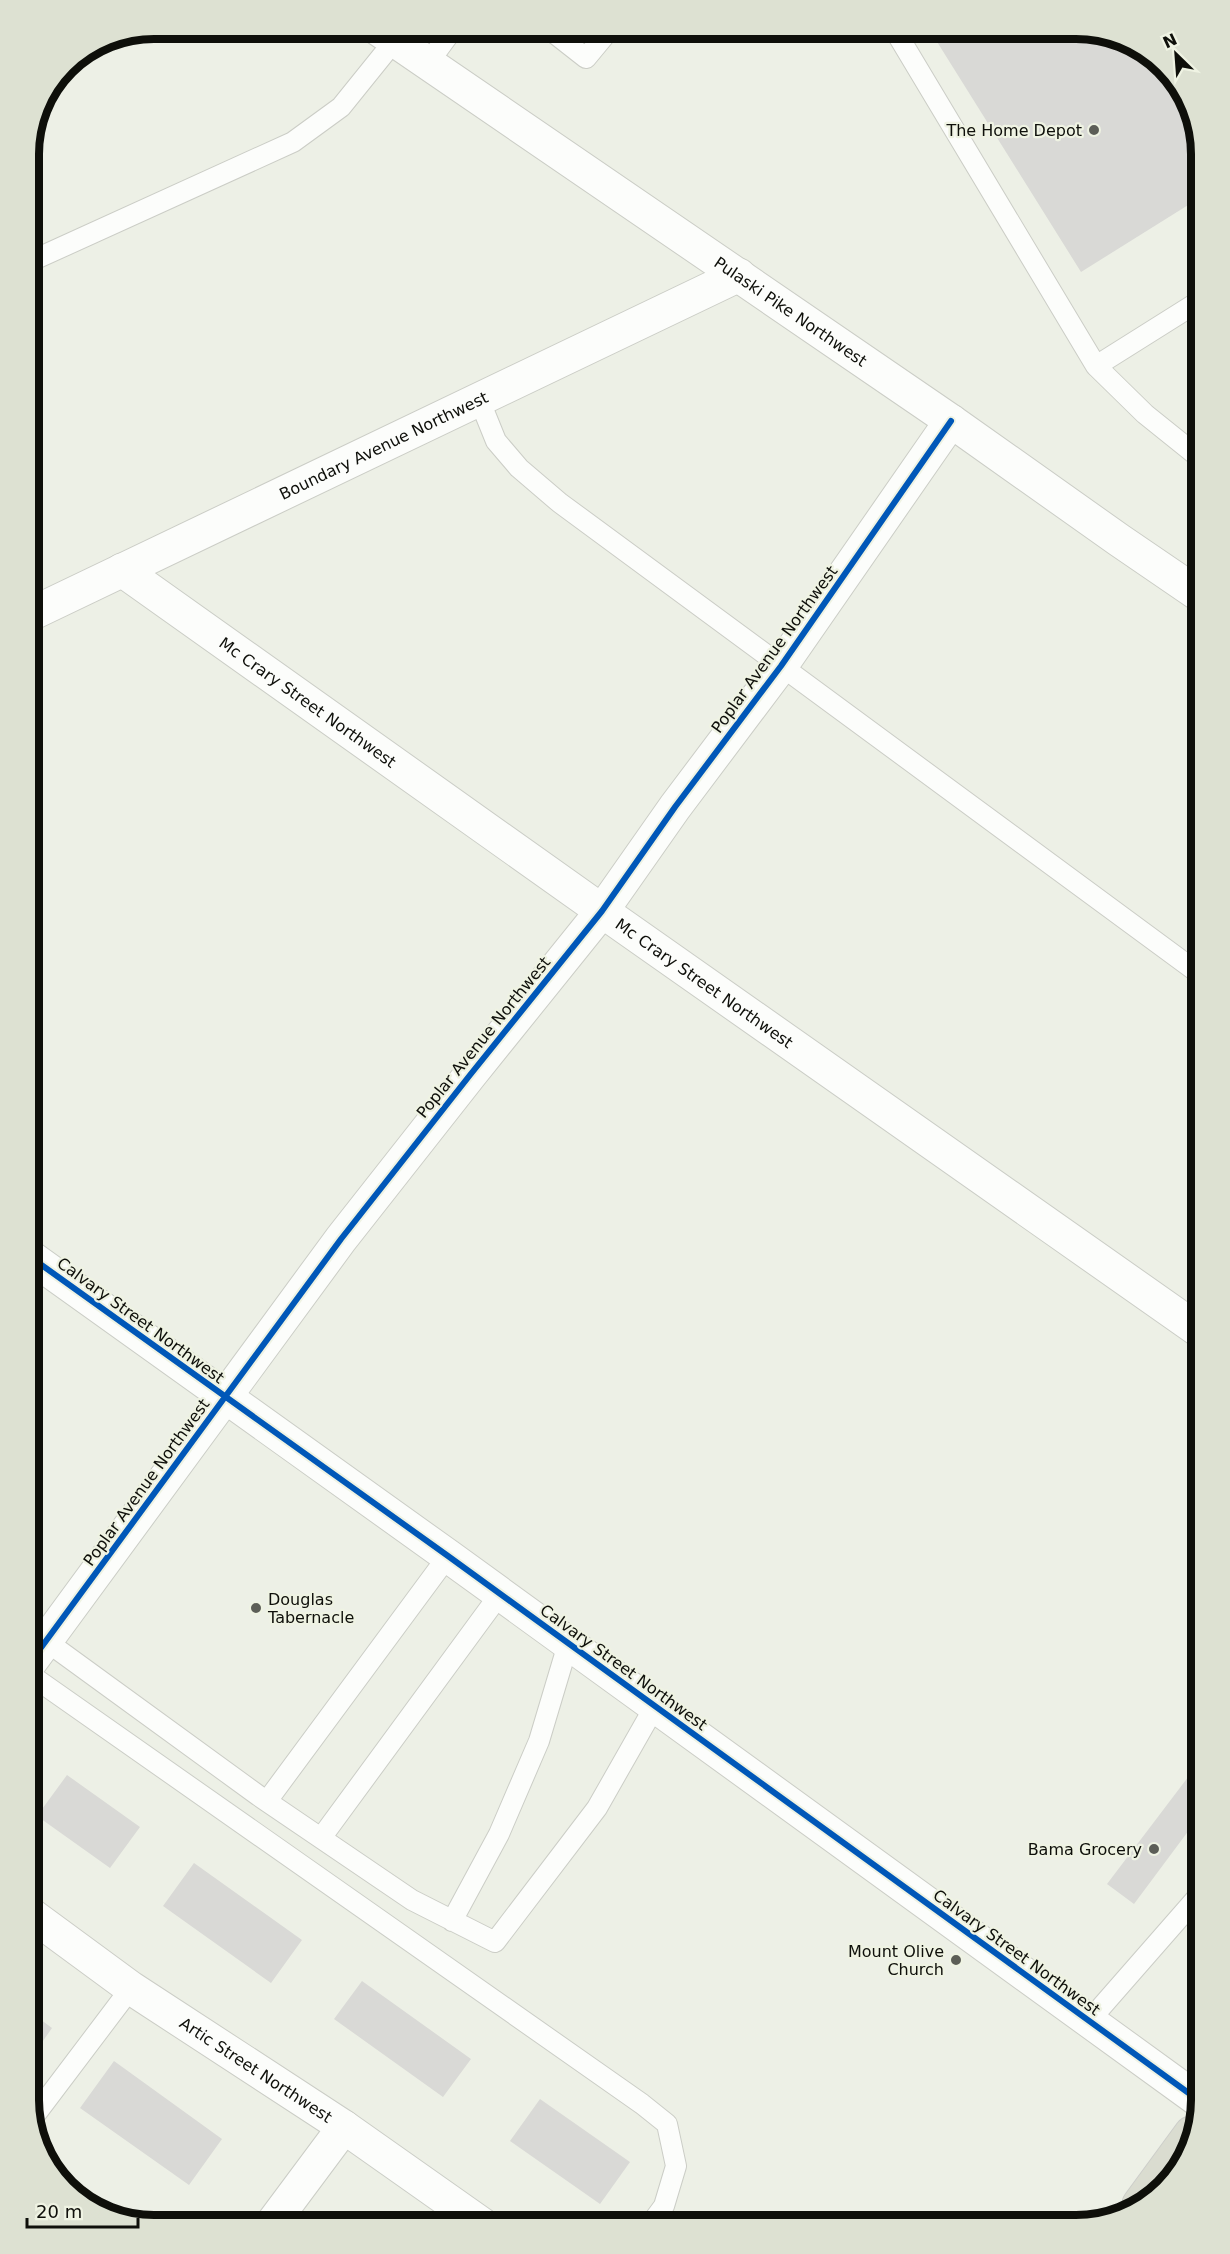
<svg xmlns="http://www.w3.org/2000/svg" width="1230" height="2254" font-family="'DejaVu Sans',sans-serif">
<rect width="100%" height="100%" fill="#edf0e6"/>
<!-- building -->
<path fill="#d9d9d6" d="M929,29H1084L1152,54L1192,106L1202,154L1201,197L1081,272Z
M1201,1760V1814L1134,1904L1107,1884Z
M67,1775L140,1827L110,1868L37,1816Z
M194,1863L302,1940L271,1983L163,1906Z
M362,1981L471,2059L443,2097L334,2019Z
M29,2011L52,2028L29,2061Z
M114,2061L222,2139L189,2185L80,2108Z
M540,2099L630,2162L600,2204L510,2141Z
M712,2216L725,2225H706Z"/>
<g fill="none" stroke-linecap="round" stroke-linejoin="round">
<defs>
<path id="service" d="M549,29L586,58L610,29
M894,29L1096,366L1201,300
M428,63L453,29
M29,262L293,142L341,107L395,40
M1096,366L1145,414L1201,459
M479,399L496,441L519,468L560,503L1201,975
M46,1641L259,1796L412,1900L495,1942L597,1808L655,1706
M29,1674L642,2104L667,2124L676,2166L664,2206L650,2225
M267,1801L448,1556
M321,1838L500,1594
M452,1921L499,1834L539,1741L568,1644
M1089,2021L1201,1893
M32,2119L131,1988"/>
<g id="minor">
<path id="s1" d="M122,570L602,911L1201,1332"/>
<path id="s2" d="M29,615L739,275"/>
<path d="M29,1256L448,1556L1201,2102"/>
<path d="M29,1664L341,1239L470,1075L602,911L675,807L781,666L951,421"/>
<path id="s3" d="M29,1913L131,1988L344,2127L483,2225"/>
<path d="M271,2225L344,2127"/>
</g>
<g id="secondary">
<path id="s4" d="M378,29L951,421L1119,540L1201,596"/>
</g>
<path id="trunk" d="M1139,2204L1191,2133"/>
</defs>
<!-- service casing -->
<use href="#service" stroke="#cbcdc6" stroke-width="22"/>
<!-- minor casing -->
<use href="#minor" stroke="#cbcdc6" stroke-width="35"/>
<!-- secondary casing -->
<use href="#secondary" stroke="#cbcdc6" stroke-width="35"/>
<!-- trunk casing -->
<use href="#trunk" stroke="#cdceca" stroke-width="35"/>
<!-- service -->
<use href="#service" stroke="#fcfdfb" stroke-width="20"/>
<!-- minor -->
<use href="#minor" stroke="#fcfdfb" stroke-width="33"/>
<!-- secondary -->
<use href="#secondary" stroke="#fcfdfb" stroke-width="33"/>
<!-- trunk -->
<use href="#trunk" stroke="#dadcd0" stroke-width="33"/>
<defs>
<path id="cycleway" d="M29,1256L448,1556L1201,2102
M29,1664L341,1239L470,1075L602,911L675,807L781,666L951,421"/>
</defs>
<!-- cycleway casing -->
<use href="#cycleway" stroke="#eff3e3" stroke-width="10"/>
<!-- cycleway -->
<use href="#cycleway" stroke="#0057b8" stroke-width="6"/>
</g>
<!-- markers -->
<g fill="#5c5e57" stroke="#eff3e3" stroke-width="2">
<circle cx="1094" cy="130" r="6"/>
<circle cx="256" cy="1608" r="6"/>
<circle cx="1154" cy="1849" r="6"/>
<circle cx="956" cy="1960" r="6"/>
</g>
<g text-anchor="middle" stroke-width="4.5" stroke-linejoin="round" paint-order="stroke">
<!-- poi labels -->
<g font-size="16" fill="#0e0f0a" stroke="#eff3e3" text-anchor="end">
<text x="1082" y="136">The Home Depot</text>
<text x="268" y="1605" text-anchor="start">Douglas<tspan x="268" dy="18">Tabernacle</tspan></text>
<text x="1142" y="1855">Bama Grocery</text>
<text x="944" y="1957">Mount Olive<tspan x="944" dy="18">Church</tspan></text>
</g>
<!-- street labels -->
<g font-size="16" fill="#0e0f0a" stroke="#eff3e3">
<text dy="6" stroke="none"><textPath href="#s4" startOffset="500">Pulaski Pike Northwest</textPath></text>
<text dy="6" stroke="none"><textPath href="#s2" startOffset="393">Boundary Avenue Northwest</textPath></text>
<text transform="translate(774 649) rotate(-54)" y="6">Poplar Avenue Northwest</text>
<text dy="6" stroke="none"><textPath href="#s1" startOffset="228">Mc Crary Street Northwest</textPath></text>
<text dy="6" stroke="none"><textPath href="#s1" startOffset="714">Mc Crary Street Northwest</textPath></text>
<text transform="translate(483 1037) rotate(-51)" y="6">Poplar Avenue Northwest</text>
<text transform="translate(141 1320) rotate(36)" y="6">Calvary Street Northwest</text>
<text transform="translate(146 1482) rotate(-54)" y="6">Poplar Avenue Northwest</text>
<text transform="translate(624 1667) rotate(36)" y="6">Calvary Street Northwest</text>
<text transform="translate(1017 1952) rotate(36)" y="6">Calvary Street Northwest</text>
<text dy="6" stroke="none"><textPath href="#s3" startOffset="276">Artic Street Northwest</textPath></text>
</g>
</g>
<!-- crop -->
<path d="M0 0H1230V2254H0ZM154 39H1076A115 115 0 0 1 1191 154V2100A115 115 0 0 1 1076 2215H154A115 115 0 0 1 39 2100V154A115 115 0 0 1 154 39Z" fill="#dde1d2" fill-rule="evenodd"/>
<path fill="none" stroke="#0e0f0a" stroke-width="8" d="M154 39H1076A115 115 0 0 1 1191 154V2100A115 115 0 0 1 1076 2215H154A115 115 0 0 1 39 2100V154A115 115 0 0 1 154 39Z"/>
<!-- north arrow -->
<g transform="translate(1176 54) rotate(335)" stroke="#eff3e3" stroke-width="4.5" paint-order="stroke">
<path d="M0-4.5L10 22L0 15L-10 22Z" fill="#0e0f0a"/>
<text y="-9" font-size="16" font-weight="bold" text-anchor="middle" fill="#0e0f0a">N</text>
</g>
<!-- scale -->
<path d="M27 2218v9h111v-9" fill="none" stroke="#0e0f0a" stroke-width="3"/>
<text x="36" y="2218" font-size="18" fill="#0e0f0a" stroke="#eff3e3" stroke-width="4.5" paint-order="stroke">20 m</text>
</svg>
